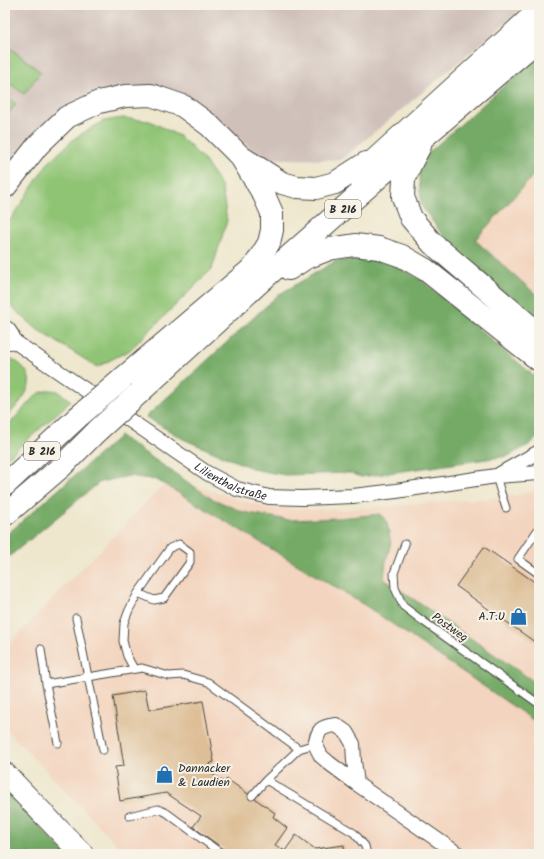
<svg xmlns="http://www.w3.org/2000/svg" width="544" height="859" font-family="Kalam,sans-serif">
<rect width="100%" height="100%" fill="#f7f3e8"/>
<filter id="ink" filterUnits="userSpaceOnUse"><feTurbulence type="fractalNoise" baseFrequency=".025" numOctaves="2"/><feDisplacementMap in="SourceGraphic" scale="8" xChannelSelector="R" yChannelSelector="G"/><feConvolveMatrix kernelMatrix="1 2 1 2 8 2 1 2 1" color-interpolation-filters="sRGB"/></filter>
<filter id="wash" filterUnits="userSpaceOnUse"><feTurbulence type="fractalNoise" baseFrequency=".012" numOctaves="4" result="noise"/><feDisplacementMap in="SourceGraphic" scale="16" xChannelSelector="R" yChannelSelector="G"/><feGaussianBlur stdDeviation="0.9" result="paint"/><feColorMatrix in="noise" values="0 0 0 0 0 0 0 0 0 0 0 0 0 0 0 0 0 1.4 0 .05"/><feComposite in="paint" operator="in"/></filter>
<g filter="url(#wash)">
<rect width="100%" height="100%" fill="#eee7cd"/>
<!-- built -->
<path fill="#f3d4be" d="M539,169V299L475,240Z
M170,478L268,508L342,510L513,496L539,489V854H126L5,728V648Z"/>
<!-- industrial -->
<path fill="#cfc0ba" d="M5,5H527L341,160L283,159L259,157L218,118L174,90L134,86L90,94L33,135L5,169Z"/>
<!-- green -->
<path fill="#90c475" stroke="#5e7850" d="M5,44L41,72L24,94L5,80Z
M5,95L16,104L5,118Z
M123,118L150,121L181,137L205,161L222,188L227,221L212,269L130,350L97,367L38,330L5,301V228L47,164L75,138L103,121Z
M5,354C10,358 16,361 21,365C42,384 18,404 5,419Z
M50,390L58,391L71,401L5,460V429L32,399L39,393Z"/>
<!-- forest -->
<path fill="#74aa66" stroke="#506a48" d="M539,55V169L475,240L539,297V325L445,239L421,205L418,162Z
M356,259L378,260L399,267L421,280L539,380V436L529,445L508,456L361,477L350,473L285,475L257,470L225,457L183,439L146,417L278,295L334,262Z
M120,436L211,498L243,512L289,520L338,518L381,514L387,523L391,543L386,561L384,579L539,685V724L366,606L157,480L129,476L100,482L5,560V536Z
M5,790L66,854H5Z"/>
<g id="blocks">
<!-- building -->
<path fill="#ddbe96" d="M484,547L539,585V645L456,586Z
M145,690L149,710L203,701L214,762L209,764V772L224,782L227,779L275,813L273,817L287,828L275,845L285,851L296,835L315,849L344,845L345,854H252L247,851L245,854H231L193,827L201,816L166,793L120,801L115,767L124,766L113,696Z"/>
</g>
</g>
<g filter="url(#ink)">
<use href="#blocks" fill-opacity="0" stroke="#484743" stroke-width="1"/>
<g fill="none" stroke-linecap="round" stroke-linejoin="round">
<defs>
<path id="service" d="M496,476L501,493L506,508
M539,528L518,559L539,574
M405,544L394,573L395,588L403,606L420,619L539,704
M76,618L103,750
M41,649L46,684L58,743
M134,669L127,656L123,641L124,623L129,610L138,593L170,548L179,544L190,552V562L164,598L154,600L138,593
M46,684L142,668L169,676L183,675L208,682L299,749
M266,780L354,833L365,846L367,854
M252,796L266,780L299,749L315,744
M129,816L158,809L167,813L222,854"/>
<g id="minor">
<path id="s1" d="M5,335L207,473L237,489L269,497L302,498L353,496L396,491L496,476L539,473"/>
<path d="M500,474L539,452"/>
<path d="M357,784L329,763L321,756L315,744C319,729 320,727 336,725L346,732L353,744L354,761L357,784L458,854"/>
</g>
<path id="primary" d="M5,187L38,145L67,117L99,102L125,96L151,95L183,106L209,125L241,157L264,195L272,213V230L269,243L254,267L121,380
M5,332L9,338
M5,485L78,417"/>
<path id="trunk" d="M420,146L412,161L404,179L403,197L411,218L432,243L539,334
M241,157L282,183L297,187L316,188L335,183L366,163
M357,176L539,10
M289,269L306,258L329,249L355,245L379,248L402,256L426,270L539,360
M139,393L260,282L425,136L539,39
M5,515L61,467L98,430
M5,774L82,854"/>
</defs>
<!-- service casing -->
<use href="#service" stroke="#484743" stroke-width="9"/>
<!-- minor casing -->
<use href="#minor" stroke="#484743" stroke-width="16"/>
<!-- primary casing -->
<use href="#primary" stroke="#484743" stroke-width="24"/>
<!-- trunk casing -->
<use href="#trunk" stroke="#484743" stroke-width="24"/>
<!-- service -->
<use href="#service" stroke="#fff" stroke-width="7"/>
<!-- minor -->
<use href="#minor" stroke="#fff" stroke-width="14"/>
<!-- primary -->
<use href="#primary" stroke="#fff" stroke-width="22"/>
<!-- trunk -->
<use href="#trunk" stroke="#fff" stroke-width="22"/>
<defs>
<path id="primary-bridge" d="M78,417L121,380"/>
<path id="trunk-bridge" d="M98,430L139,393"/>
</defs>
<!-- primary-bridge casing -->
<use href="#primary-bridge" stroke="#484743" stroke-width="24" stroke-linecap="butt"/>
<!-- trunk-bridge casing -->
<use href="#trunk-bridge" stroke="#484743" stroke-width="24" stroke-linecap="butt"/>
<!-- primary-bridge -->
<use href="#primary-bridge" stroke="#fff" stroke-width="22"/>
<!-- trunk-bridge -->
<use href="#trunk-bridge" stroke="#fff" stroke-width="22"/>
</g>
</g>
<!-- icons -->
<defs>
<symbol id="shop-bare" viewBox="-9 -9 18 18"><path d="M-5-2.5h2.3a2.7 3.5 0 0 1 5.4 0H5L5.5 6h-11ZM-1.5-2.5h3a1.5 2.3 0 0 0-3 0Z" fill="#1f6fb2" stroke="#f7f3e8" stroke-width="2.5" paint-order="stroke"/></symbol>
</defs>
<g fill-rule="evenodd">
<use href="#shop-bare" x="506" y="604" width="25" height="25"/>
<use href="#shop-bare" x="152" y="762" width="25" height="25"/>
</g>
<g text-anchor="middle" stroke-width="4" stroke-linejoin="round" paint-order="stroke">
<!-- shield labels -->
<g fill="#f7f3e8" stroke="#686764" stroke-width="1">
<rect x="325" y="200" width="36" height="18" rx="3"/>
<rect x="24" y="442" width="36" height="18" rx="3"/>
</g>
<g font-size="11" font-weight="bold" fill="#2b2b2b">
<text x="343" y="213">B 216</text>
<text x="42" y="455">B 216</text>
</g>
<!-- street labels -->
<g font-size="12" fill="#2b2b2b" stroke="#f7f3e8">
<text dy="4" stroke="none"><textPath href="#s1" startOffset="270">Lilienthalstraße</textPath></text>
<text transform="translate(450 627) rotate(35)" y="4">Postweg</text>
</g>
<!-- poi labels -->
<g font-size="12" fill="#2b2b2b" stroke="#f7f3e8" text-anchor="end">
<text x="505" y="620">A.T.U</text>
<text x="178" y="772" text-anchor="start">Dannacker<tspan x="178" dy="14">&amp; Laudien</tspan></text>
</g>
</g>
<!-- margin -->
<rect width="544" height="859" fill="none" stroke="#f7f3e8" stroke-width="20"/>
</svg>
